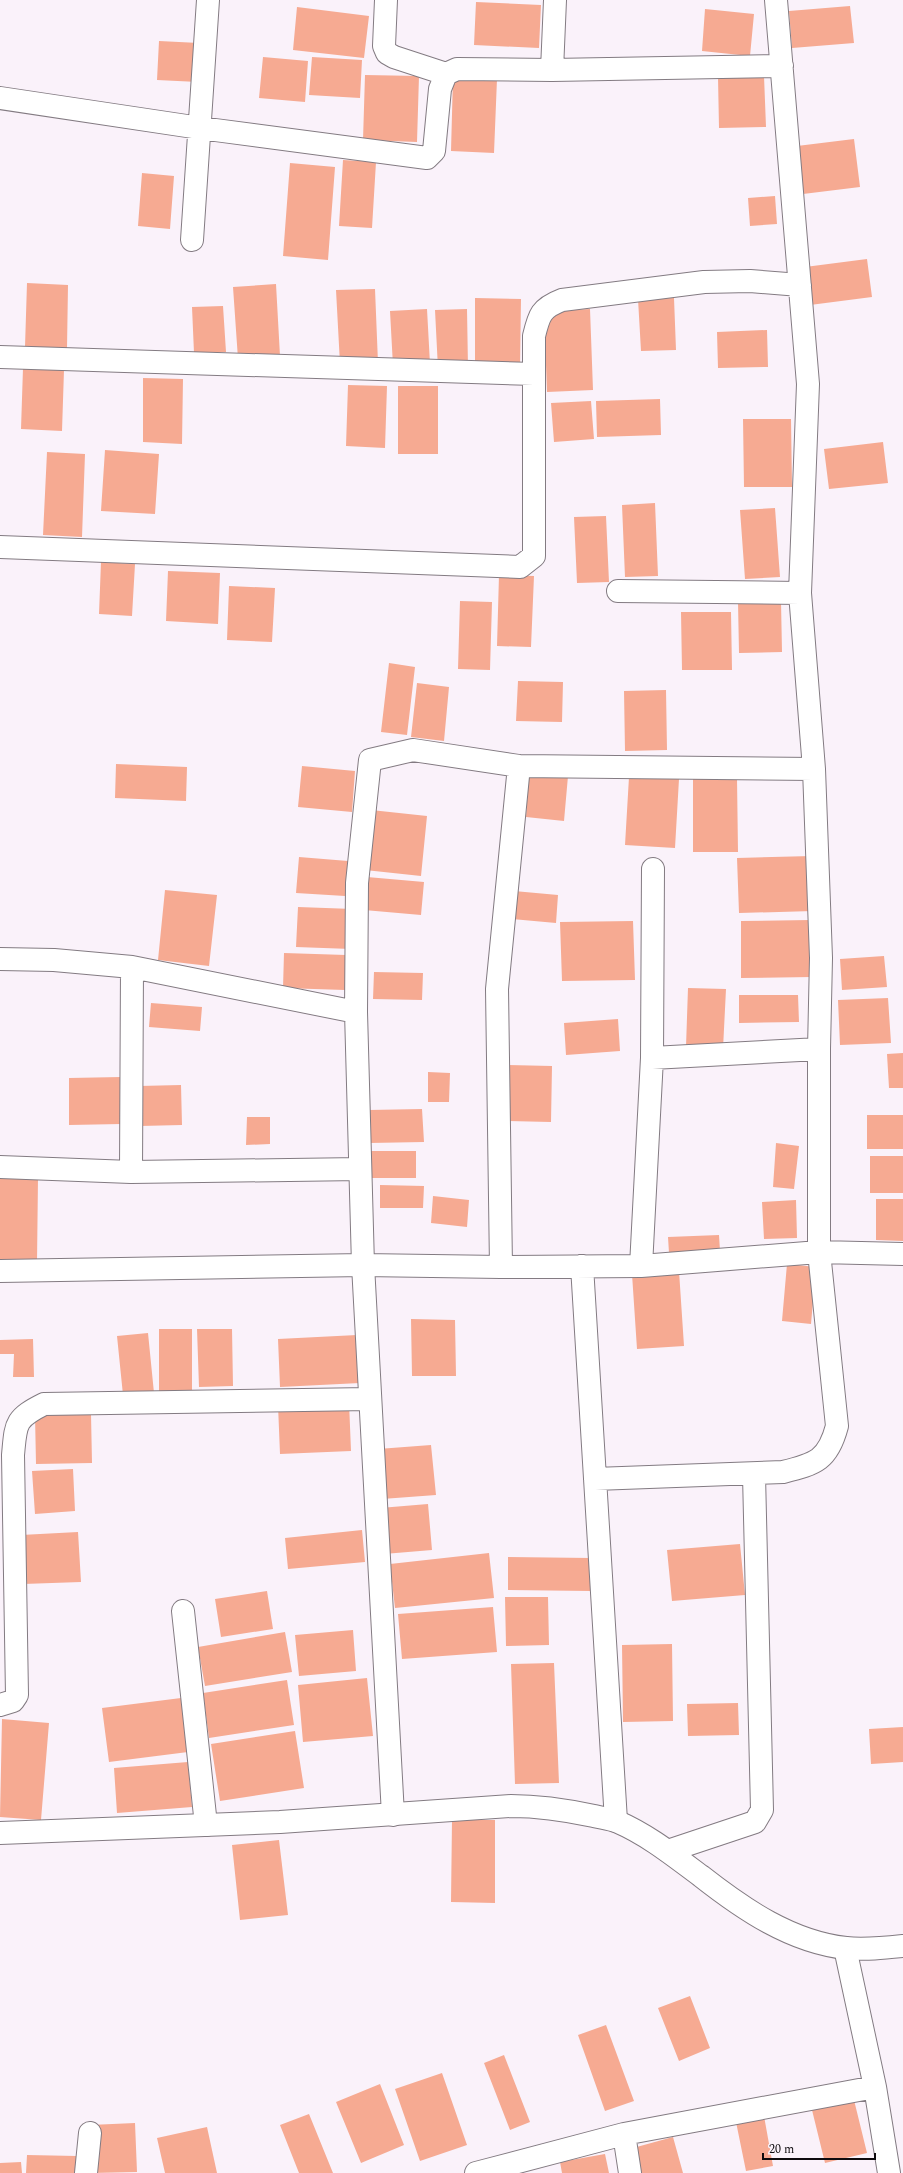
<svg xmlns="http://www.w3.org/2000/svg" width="903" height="2173" font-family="Spectral,serif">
<rect width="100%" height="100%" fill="#faf2fa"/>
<!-- building -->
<path fill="#f6aa92" d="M476,2L541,5L539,48L474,45Z
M850,6L854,43L792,48L789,11Z
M297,7L369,16L364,58L293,50Z
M705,9L754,14L750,56L702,51Z
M159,41L199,43L198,82L157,80Z
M263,57L308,61L305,102L259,98Z
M312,57L362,60L360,98L309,95Z
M365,75L419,76L417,142L363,140Z
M764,76L766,127L719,128L718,77Z
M453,77L497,79L494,153L451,151Z
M854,139L860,187L803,194L797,146Z
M343,160L376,162L372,228L339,226Z
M290,163L335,167L328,260L283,256Z
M142,173L174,176L170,229L138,226Z
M775,196L777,224L750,226L748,198Z
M867,259L872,297L810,305L805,267Z
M27,283L68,285L67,348L25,347Z
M276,284L280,356L238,359L233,287Z
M375,289L378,363L340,364L336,290Z
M475,298L521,299L520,369H475Z
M674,298L676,350L641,351L638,299Z
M223,306L226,352L194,353L192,307Z
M427,309L430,364L393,366L390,311Z
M467,309L468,368L438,369L435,310Z
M590,309L593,390L547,392L544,311Z
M767,330L768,367L718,368L717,332Z
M23,368L64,370L62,431L21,429Z
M143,378L183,379L182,444L143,442Z
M348,385L387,386L385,448L346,446Z
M398,386H438V454H398Z
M660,399L661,435L597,437L596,401Z
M591,401L594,439L554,442L551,403Z
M743,419H791L792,487H744Z
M883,442L888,483L829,489L824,449Z
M105,450L159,454L155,514L101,511Z
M47,452L85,454L82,537L43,535Z
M655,503L658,576L625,577L622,505Z
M775,508L780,577L745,579L740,510Z
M606,516L609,582L577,583L574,517Z
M101,562L135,564L132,616L99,614Z
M168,571L220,573L218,624L166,621Z
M499,575L534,576L531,647L497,646Z
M229,586L275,588L272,642L227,640Z
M460,601L492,602L490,670L458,669Z
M781,601L782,652L739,653L738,602Z
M681,612H731L732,670H682Z
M389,663L415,667L407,735L381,732Z
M518,681L563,682L562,722L516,721Z
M417,683L449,687L444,741L411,737Z
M666,690L667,750L625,751L624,691Z
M116,764L187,767L186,801L115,798Z
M302,766L355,771L352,812L298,807Z
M529,772L568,776L564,821L526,817Z
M629,777L679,779L675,848L625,845Z
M693,778H737L738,852H693Z
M371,810L427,816L421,876L365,870Z
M812,856L813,911L739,913L737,858Z
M299,857L348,861L345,896L296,893Z
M367,877L424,882L421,915L364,910Z
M165,890L217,895L209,966L158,960Z
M514,891L558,895L556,923L512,919Z
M298,907L353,909L351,949L296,947Z
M811,920L812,977L741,978V921Z
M633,921L635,980L562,981L560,922Z
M284,953L346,955L345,990L283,988Z
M884,956L887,987L842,990L840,959Z
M374,972L423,973L422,1000L373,999Z
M688,988L726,989L723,1049L686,1047Z
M739,995H798L799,1022L739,1023Z
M888,998L891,1043L840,1045L838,1000Z
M151,1003L202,1007L200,1031L149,1027Z
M618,1019L620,1051L566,1055L564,1023Z
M903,1053V1088H889L887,1054Z
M505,1065L552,1066L551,1122L504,1121Z
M428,1072L450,1073L449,1102H428Z
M121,1077V1124L69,1125V1078Z
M181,1085L182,1125L140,1126L139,1086Z
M422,1109L424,1142L369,1143V1110Z
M867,1115H903V1149H867Z
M247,1117H270V1144L246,1145Z
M776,1143L799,1146L794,1189L773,1187Z
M367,1151H416V1178H367Z
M870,1156H903V1193H870Z
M0,1178H38L37,1262L0,1261Z
M380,1185L424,1186L423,1208H380Z
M433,1196L469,1200L467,1227L431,1223Z
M876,1199H903V1241L876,1240Z
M796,1200L797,1238L764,1239L762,1202Z
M719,1235L720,1251L669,1253L668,1237Z
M787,1264L816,1267L811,1324L782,1321Z
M679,1271L684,1346L637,1349L632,1274Z
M411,1319L455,1320L456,1376H412Z
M159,1329H192V1391H159Z
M197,1329H232L233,1386L199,1387Z
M148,1333L154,1393L123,1395L117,1336Z
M357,1335L360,1383L280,1387L278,1339Z
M33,1339L34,1377H13L14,1354H0V1340Z
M349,1402L351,1451L280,1454L278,1405Z
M91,1414L92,1463L36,1464L35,1415Z
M431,1445L436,1495L382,1499L378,1449Z
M73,1469L75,1511L35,1514L32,1471Z
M428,1504L432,1550L384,1554L380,1508Z
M362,1530L365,1562L288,1569L285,1538Z
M78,1532L81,1582L23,1584L21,1535Z
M740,1544L745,1595L672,1601L667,1550Z
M489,1553L494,1598L395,1608L390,1564Z
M508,1557L591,1558L590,1591L508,1590Z
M267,1591L273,1629L221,1637L215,1599Z
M505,1597H548L549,1645L506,1646Z
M493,1607L497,1652L402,1659L398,1614Z
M353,1630L356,1671L299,1676L295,1635Z
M285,1632L292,1672L205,1686L198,1647Z
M672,1644L673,1721L623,1722L622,1645Z
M554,1663L559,1783L515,1784L511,1664Z
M367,1678L373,1736L303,1742L298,1685Z
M287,1680L294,1725L209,1738L203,1693Z
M181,1698L188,1752L109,1762L102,1708Z
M738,1703L739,1735L688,1736L687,1704Z
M2,1719L49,1723L41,1820L0,1817Z
M903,1727V1762L871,1764L869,1729Z
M295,1731L304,1788L220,1801L211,1744Z
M188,1762L192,1807L117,1813L114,1768Z
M452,1820H495V1903L451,1902Z
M279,1840L288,1915L240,1920L232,1845Z
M690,1996L710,2048L679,2061L658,2008Z
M606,2025L634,2101L605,2111L578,2035Z
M504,2055L530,2122L510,2130L484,2063Z
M442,2073L467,2145L420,2161L395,2089Z
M380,2084L404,2145L361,2163L336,2102Z
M854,2100L867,2153L825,2163L812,2110Z
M309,2114L333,2173H299L280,2125Z
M764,2116L773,2166L746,2171L736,2122Z
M135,2123L137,2172L92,2173L90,2125Z
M207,2127L217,2173H165L157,2138Z
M673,2137L683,2173H639L633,2148Z
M605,2154L609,2173H562L560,2162Z
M27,2155L77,2156V2173H26Z
M21,2162L22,2173H0V2163Z"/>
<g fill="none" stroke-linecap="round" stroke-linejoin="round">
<defs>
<path id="street" d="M386,0L384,46L387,53L394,57L446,74
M552,70L555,0
M0,98L200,128L427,158L434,151L440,89L446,74L457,69L552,70L782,66
M192,240L208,0
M0,357L534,374
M0,547L520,567L534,556V336C539,315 541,308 562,300L704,282L750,281L800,285
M618,591L800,593
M0,959L54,960L132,967L356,1012
M652,1058L819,1049
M0,1167L131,1172L132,967
M131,1172L360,1169
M582,1266L616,1821
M641,1266L652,1058L653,869
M501,1267L497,989L519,766
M0,1271L363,1265L356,1012L357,883L370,760L413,750L519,766L814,769
M595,1479L783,1472C816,1464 828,1460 837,1426L819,1252L903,1254
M183,1611L206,1825
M0,1705L13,1701L17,1695L13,1455C16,1424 14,1419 44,1404L369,1399
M393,1815L363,1265L501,1267L641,1266L819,1252V1049L821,958L814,769L800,593L808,384L776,0
M668,1851L755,1822L762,1810L754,1475
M845,1948L875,2087L889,2173
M624,2134L630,2173
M86,2173L90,2133
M476,2173L624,2134L875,2087"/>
<path id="secondary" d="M0,1833L280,1822L511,1806C539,1806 566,1810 594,1816C602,1818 611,1819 618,1822C648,1835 674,1856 701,1876C743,1909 791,1942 846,1948C865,1950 884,1948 903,1946"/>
</defs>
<!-- street casing -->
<use href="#street" stroke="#837b82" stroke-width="24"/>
<!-- secondary casing -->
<use href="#secondary" stroke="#837b82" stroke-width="24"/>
<!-- street -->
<use href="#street" stroke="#fff" stroke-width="22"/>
<!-- secondary -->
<use href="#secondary" stroke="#fff" stroke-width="22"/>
</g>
<!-- scale -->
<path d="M763 2153v6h112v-6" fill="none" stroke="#0e0b0e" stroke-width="2"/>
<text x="769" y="2153" font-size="12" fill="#0e0b0e" stroke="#faf2fa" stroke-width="3" paint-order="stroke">20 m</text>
</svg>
